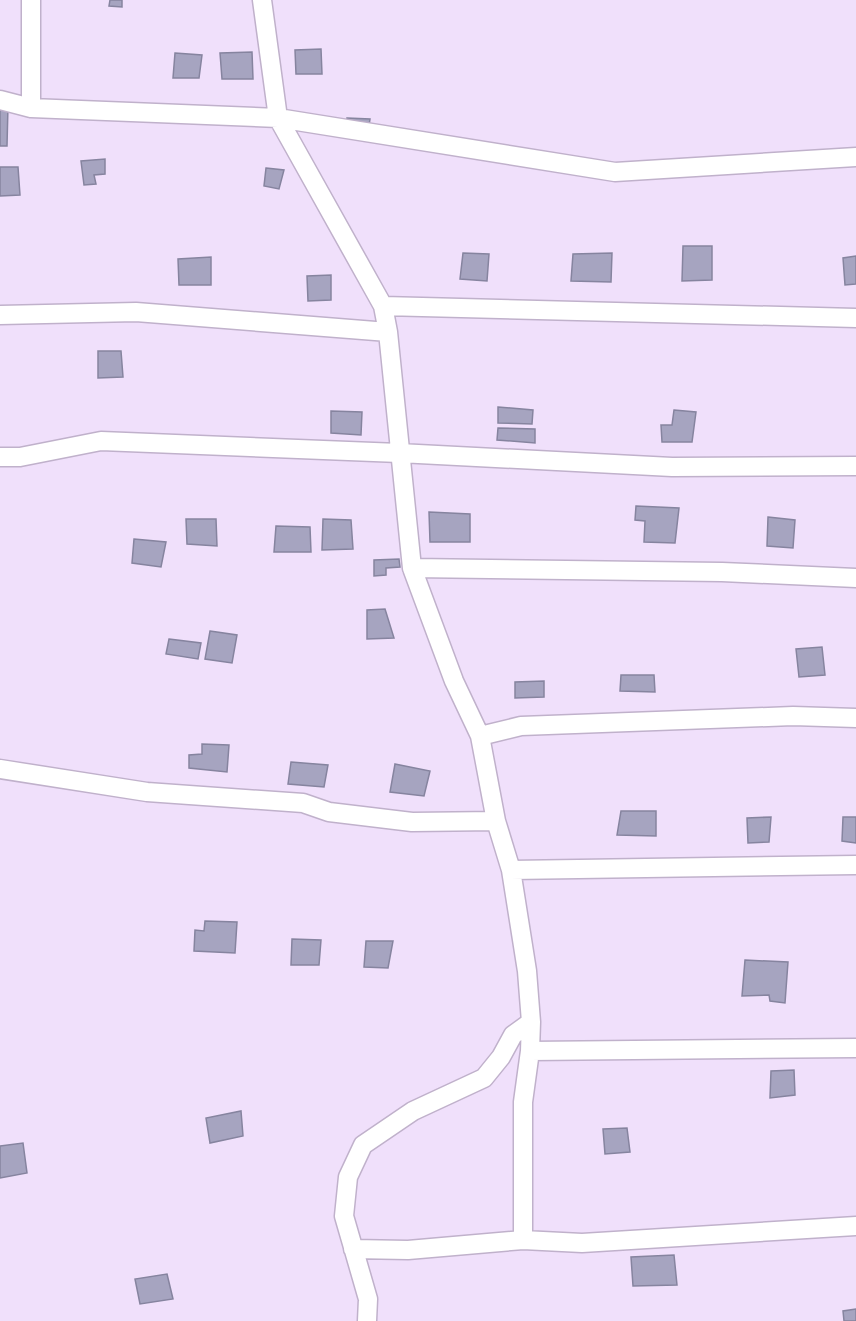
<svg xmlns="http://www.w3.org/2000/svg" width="856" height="1321" font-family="Helvetica,sans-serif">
<rect width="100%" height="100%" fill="#f0e0fb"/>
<!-- building -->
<path fill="#a6a4c0" stroke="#86849f" stroke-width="1.5" d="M110,0H122V7L109,6Z
M321,49L322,74H296L295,50Z
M252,52L253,79H222L220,53Z
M175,53L202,55L199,78H173Z
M0,105L8,106L7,146H0Z
M347,118L370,119L367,139L347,138Z
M105,159V174L94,175L96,184L84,185L81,161Z
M0,167H18L20,195L0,196Z
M266,168L284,170L279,189L264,186Z
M683,246H712V280L682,281Z
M463,253L489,254L487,281L460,279Z
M612,253L611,282L571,281L573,254Z
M856,256V284L845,285L843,258Z
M211,257V285H179L178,259Z
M331,275V300L308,301L307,276Z
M98,351H121L123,377L98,378Z
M498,407L533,410L532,424L498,423Z
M674,410L696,412L692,442H662L661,425H672Z
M331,411L362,412L361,435L331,433Z
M498,428L535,429V443L497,440Z
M636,506L679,508L675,543L644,542L645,521L635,520Z
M429,512L470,514V542H430Z
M768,517L795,520L793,548L767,546Z
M186,519H216L217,546L187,544Z
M323,519L351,520L353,549L322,550Z
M276,526L310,527L311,552H274Z
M134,539L166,542L161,567L132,563Z
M399,559L400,567L386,568V575L374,576V560Z
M385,609L394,638L367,639V610Z
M210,631L237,635L232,663L205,659Z
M169,639L201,643L198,659L166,654Z
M822,647L825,675L799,677L796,649Z
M621,675H654L655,692L620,691Z
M544,681V697L515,698V682Z
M202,744L229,745L227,772L189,768V755L202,754Z
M291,762L328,765L324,787L288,784Z
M395,764L430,771L424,796L390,792Z
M621,811H656V836L617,835Z
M771,817L769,842L748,843L747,818Z
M843,817H856V843L842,841Z
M205,921L237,922L235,953L194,951L195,930L204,931Z
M292,939L321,940L319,965H291Z
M366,941H393L388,968L364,967Z
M745,960L788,962L785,1003L770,1001L769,995L742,996Z
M794,1070L795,1095L770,1098L771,1071Z
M241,1111L243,1136L210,1143L206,1118Z
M627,1128L630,1152L605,1154L603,1129Z
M23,1143L27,1173L0,1178V1146Z
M674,1255L677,1285L633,1286L631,1257Z
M167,1274L173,1299L140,1304L135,1279Z
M856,1309V1321H844L843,1311Z"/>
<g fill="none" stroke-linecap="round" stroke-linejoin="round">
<defs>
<path id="street" d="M31,0V108
M262,0L278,118L615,172L856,157
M0,100L31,108L278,118L383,306L856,318
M383,306L388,332L412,568L454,681L480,736L496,821L511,870L527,971L531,1022L530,1051L523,1102V1240L582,1243L856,1226
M0,315L136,312L388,332
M0,457H20L101,441L399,453L672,467L856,466
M412,568L722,572L856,578
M480,736L521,726L793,716L856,718
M0,769L147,792L303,803L329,812L412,822L496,821
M511,870L856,865
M530,1051L856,1048
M353,1249L408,1250L523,1240
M367,1321L368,1299L344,1216L348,1177L363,1145L413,1111L484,1078L501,1057L513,1035L531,1022"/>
</defs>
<!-- street casing -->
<use href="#street" stroke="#c0b1cb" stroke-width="21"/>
<!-- street -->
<use href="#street" stroke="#fff" stroke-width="18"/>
</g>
</svg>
